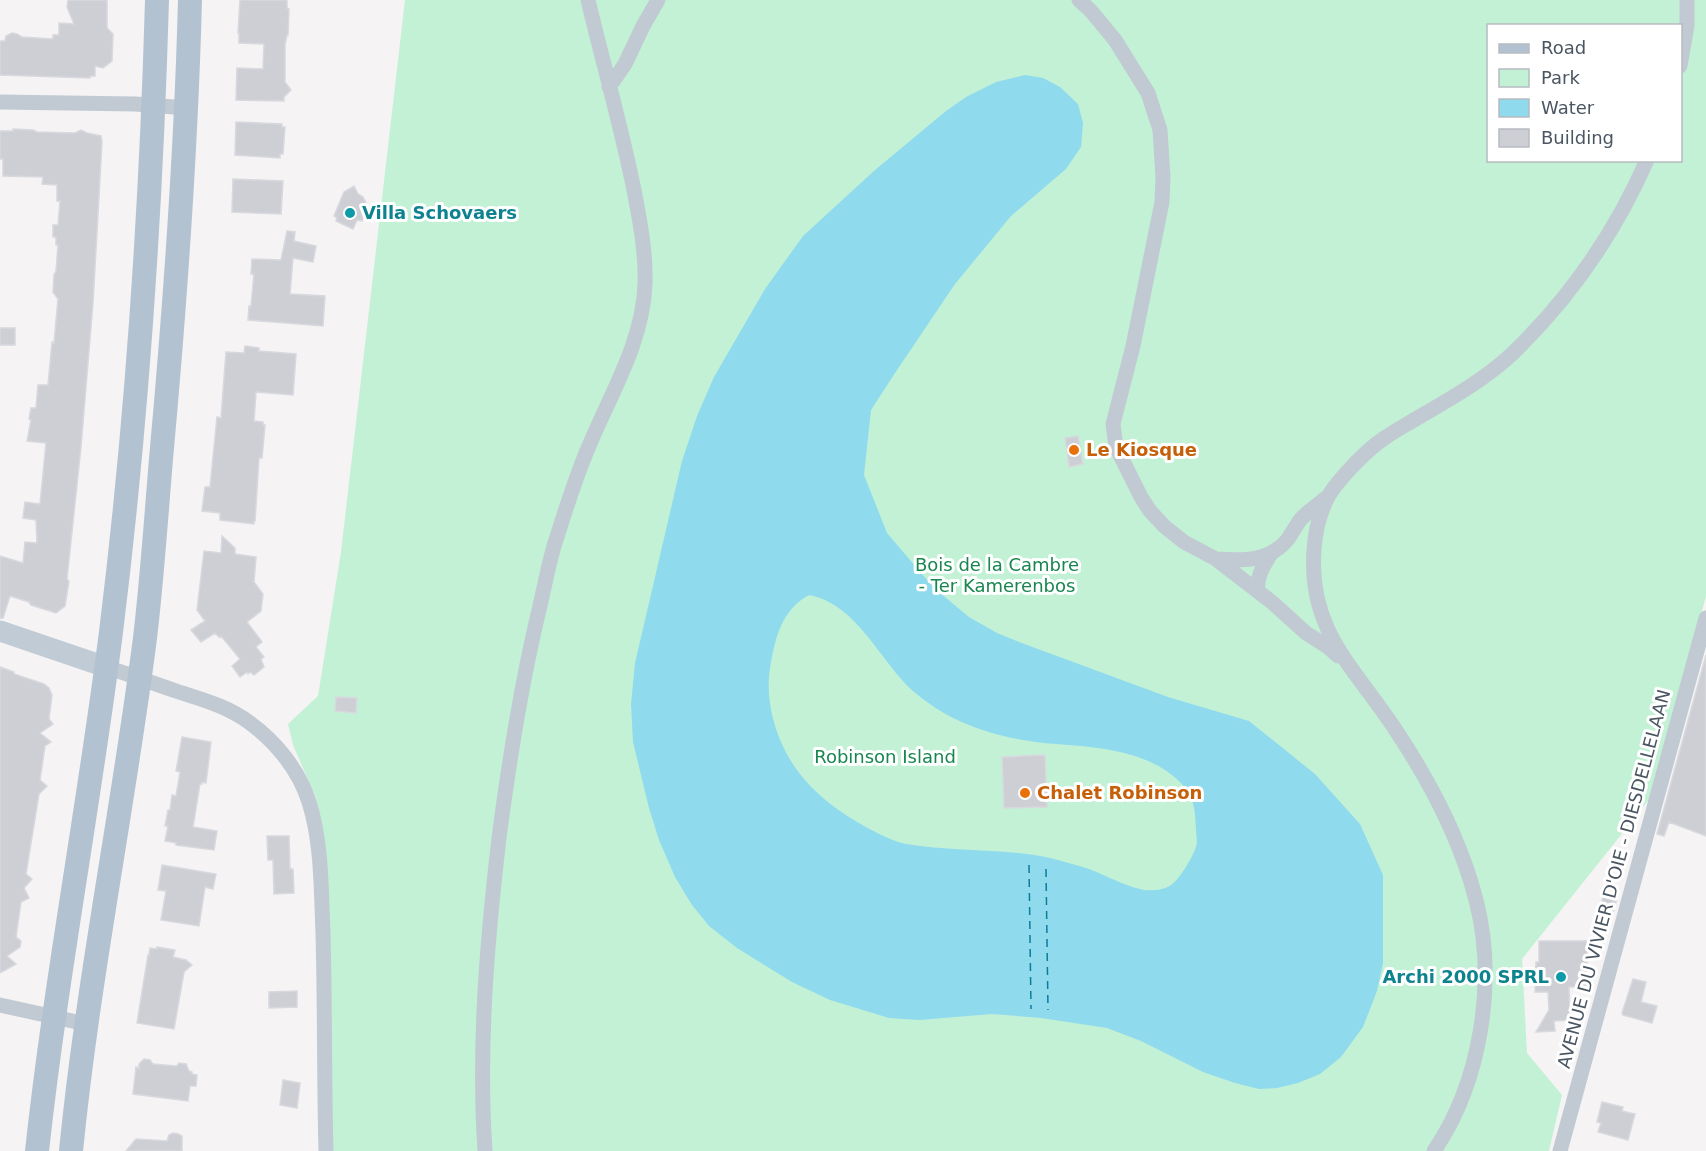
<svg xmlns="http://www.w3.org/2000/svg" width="1706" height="1151" font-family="'DejaVu Sans',sans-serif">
<rect width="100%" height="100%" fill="#f5f3f3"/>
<!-- green -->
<path fill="#c3f1d5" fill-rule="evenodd" d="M405,0H1706V596L1652,796L1522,959L1527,1053L1562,1095L1549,1151H330L326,884L316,798L293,745L288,724L318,696L341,552ZM1488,26H1680V160H1488Z"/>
<!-- water -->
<path fill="#90daee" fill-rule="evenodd" d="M1025,75L1043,78L1060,87L1078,104L1083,123L1081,147L1066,169L1011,216L955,284L895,373L871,410L864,475L887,533L934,588L969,617L997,633L1019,642L1168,697L1249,721L1315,774L1360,824L1383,875V963L1377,991L1363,1027L1341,1057L1320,1074L1298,1083L1277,1088L1259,1089L1235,1083L1203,1072L1141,1041L1107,1028L1041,1018L992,1014L919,1020L889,1018L830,1000L792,982L737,948L709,926L692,905L675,877L659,840L649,808L633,742L631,704L635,663L682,461L697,416L714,377L765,289L803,236L875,170L946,111L966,97L996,82ZM809,595C857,604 879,660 913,691C953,726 1004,740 1056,744C1098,747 1149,751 1180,782C1195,797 1195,811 1196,830C1196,835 1198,842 1196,847C1192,858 1180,879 1171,885C1167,888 1159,890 1154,890C1137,893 1106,875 1089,869C1076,865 1063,861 1050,858C1003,848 954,852 906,844C892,841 877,833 864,826C843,814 821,799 805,780C779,751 764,706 770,668C775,639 781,610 809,595Z"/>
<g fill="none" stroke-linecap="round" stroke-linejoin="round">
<!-- ferry -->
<path stroke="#0c7c9b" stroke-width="1.5" stroke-dasharray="8 6" stroke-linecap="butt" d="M1029,865L1031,1009
M1046,869L1048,1010"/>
</g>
<!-- building -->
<path fill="#cdcfd5" stroke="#d7d9de" stroke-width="1.5" d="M68,0H107V28L113,34L112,61L103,68L95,66V76H90V78L0,75V41H5L6,36L12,33L17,34L22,37L53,39V35H59V23L74,24L67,7Z
M240,0H287V8L289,9L288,35H287L285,45V82L291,90L284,97V101L236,100L237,68L263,69L264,44L239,43V33H238Z
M236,122L282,124V127H285L283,154H280V158L235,155Z
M13,129L33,130L37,132L75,133L81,130L87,133L101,136L102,142L93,303L81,447L67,579L69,581L65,606L56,613L31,605L29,602L10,596L3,618H0V556L23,563L25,542L37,543L36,520L23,518L25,502L40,504L46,443L27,441L31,420L29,419L31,408H36L38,385H48L52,342L54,343L58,299L53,292L54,275L56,271L58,245H56V237H53V225H58L60,201H57V185L42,184L43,177L3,176V159H0V131H13Z
M233,179L283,181L281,214L232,212Z
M354,186L358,194L363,197L368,207L362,221L357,220L353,229L336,221L337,218L334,216L344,192Z
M287,231L295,232L294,241L316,246L313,262L293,258L290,294L325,296L323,326L248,320L249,306H251L254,274H251L252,259L281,260Z
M0,328H15V345H0Z
M245,346L259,348V351L296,354L293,395L256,392L254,421L263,422V425H265L262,458H259L255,521H254V524L220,520V513L202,511L205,487H210L217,417L221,418L226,352L244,353Z
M1078,436L1083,464L1069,467L1065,438Z
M222,536L235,548V554L256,557L254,582L263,594L261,611L247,622L262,642L256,647L264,657L261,659L264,667L254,675L250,672L248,674L247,672L240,677L232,666L240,659L221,636L219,637L215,633L201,642L191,630L205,621L197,610L204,551L221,553Z
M1706,655V836L1669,822L1664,836L1657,834Z
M0,667L14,672V674L44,684L49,688L52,695L49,719L53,724L40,733L51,742L45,746L40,780L47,786L39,794L26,874L32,879L24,888L29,898L21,902L16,937L21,941L20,947L7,956L16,964L0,973Z
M336,697L357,698L356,713L335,711Z
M182,737L211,742L206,783L202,782V784H200L193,827L217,831L214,850L176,845V843L165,841L168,826H165L168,810H170L172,795L176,796L180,772L176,771Z
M1045,755L1047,807L1004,808L1002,757Z
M267,836H289L290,869H293L294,893L274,894L273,860H268Z
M162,865L216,874L213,889L205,887L199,926L161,920L166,891L158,890Z
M1604,894L1617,898L1612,917L1598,914Z
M1539,941H1587V987H1569L1570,1020L1554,1021L1555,1031L1536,1032L1549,1010L1548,992H1535L1536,962H1539Z
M157,947L175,950L173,957L186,960L192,965L184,972L174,1029L137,1023L148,955H149L150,948L157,949Z
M1633,979L1646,982L1641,1002L1657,1006L1652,1023L1623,1015L1622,1013Z
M297,991V1007L269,1008V992Z
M144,1059L150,1060L153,1064L177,1066L179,1063L186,1064L189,1071L192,1072V1074L197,1075L196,1086H190L188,1101L133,1094L136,1067L139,1068V1064Z
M283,1080L300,1083L297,1108L280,1105Z
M1602,1102L1623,1107L1622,1111L1635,1114L1628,1140L1598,1132L1601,1123L1597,1122Z
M173,1133L178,1134L182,1136V1151H126L136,1139L167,1141L169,1135Z"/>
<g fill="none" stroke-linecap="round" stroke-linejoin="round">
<!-- street -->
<path stroke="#c1cad2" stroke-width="15" d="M1079,0L1091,11L1115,40L1148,93L1160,130L1163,177L1162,202L1133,346L1113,424L1116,447L1141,497L1150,511L1164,526L1184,542L1216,559L1273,603L1306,633L1328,647L1338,656
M1680,66L1687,26V0
M609,87L625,64L643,26L658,0
M0,102L135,104L187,108
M1216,559C1242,561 1270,562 1288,539C1293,532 1296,525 1301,519C1308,511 1318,505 1326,498
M1258,591C1256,576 1264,565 1272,552
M106,667C131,675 155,684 179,692C204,700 229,707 250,723C276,742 299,770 309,802C322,843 321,889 323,933C325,1005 324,1078 326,1151
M0,1005L86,1024
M485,1151C478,1046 487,942 499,838C509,761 521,685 539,610C544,589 548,567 554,546C565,512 575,478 589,446C611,393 643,342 645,284C646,253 640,221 634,190C621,126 603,63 588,0
M1434,1151C1481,1082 1497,981 1476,900C1461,841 1429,780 1395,729C1355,668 1308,631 1314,550C1315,533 1319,515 1327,499C1332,488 1341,479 1348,471C1359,459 1370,448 1383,439C1393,432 1404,426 1414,420C1448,400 1483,381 1512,354C1569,299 1615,233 1647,160
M1560,1151L1706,618"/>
<!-- secondary -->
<path stroke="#c1cbd6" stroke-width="21" d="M0,631L106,667"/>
<!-- primary -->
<path stroke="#b3c2d1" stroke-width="24" d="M37,1151C56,977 89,806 111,632C137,422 151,212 157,0
M71,1151C88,979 123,810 145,638C152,579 156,519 161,459C175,306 186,153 190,0"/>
</g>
<!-- markers -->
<g fill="#0f9aa8" stroke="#fff" stroke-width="2">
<circle cx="350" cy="213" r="6"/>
<circle cx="1561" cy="977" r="6"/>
</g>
<g fill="#e8710a" stroke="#fff" stroke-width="2">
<circle cx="1074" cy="450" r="6"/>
<circle cx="1025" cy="793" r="6"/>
</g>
<g text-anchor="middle" stroke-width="6" stroke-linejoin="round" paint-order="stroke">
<!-- culture labels -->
<g font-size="18" font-weight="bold" fill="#0d838f" stroke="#fff" text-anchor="start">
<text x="362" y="219">Villa Schovaers</text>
<text x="1549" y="983" text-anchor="end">Archi 2000 SPRL</text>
</g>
<!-- food labels -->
<g font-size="18" font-weight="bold" fill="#c56008" stroke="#fff" text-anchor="start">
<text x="1086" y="456">Le Kiosque</text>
<text x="1037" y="799">Chalet Robinson</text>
</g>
<!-- park labels -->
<g font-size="18" fill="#17864f" stroke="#fff">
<text x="997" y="571">Bois de la Cambre<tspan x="997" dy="21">- Ter Kamerenbos</tspan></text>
<text x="885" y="763">Robinson Island</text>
</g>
<!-- street labels -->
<g font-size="18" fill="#4a5661" stroke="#fff">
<text transform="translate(1614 879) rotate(-75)" y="6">AVENUE DU VIVIER D'OIE - DIESDELLELAAN</text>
</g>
</g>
<!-- legend -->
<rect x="1487" y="24" width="195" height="138" fill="#ffffff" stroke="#b7bbc0" stroke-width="1.5"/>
<rect x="1499" y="44" width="30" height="9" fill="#b3c2d1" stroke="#b7bbc0" stroke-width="1.5"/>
<text x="1541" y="54" font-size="18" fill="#4a5661">Road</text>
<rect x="1499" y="69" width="30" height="18" fill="#c3f1d5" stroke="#b7bbc0" stroke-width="1.5"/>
<text x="1541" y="84" font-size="18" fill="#4a5661">Park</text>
<rect x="1499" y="99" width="30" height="18" fill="#90daee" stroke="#b7bbc0" stroke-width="1.5"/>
<text x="1541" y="114" font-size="18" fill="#4a5661">Water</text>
<rect x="1499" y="129" width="30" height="18" fill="#cdcfd5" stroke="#b7bbc0" stroke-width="1.5"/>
<text x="1541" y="144" font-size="18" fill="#4a5661">Building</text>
</svg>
